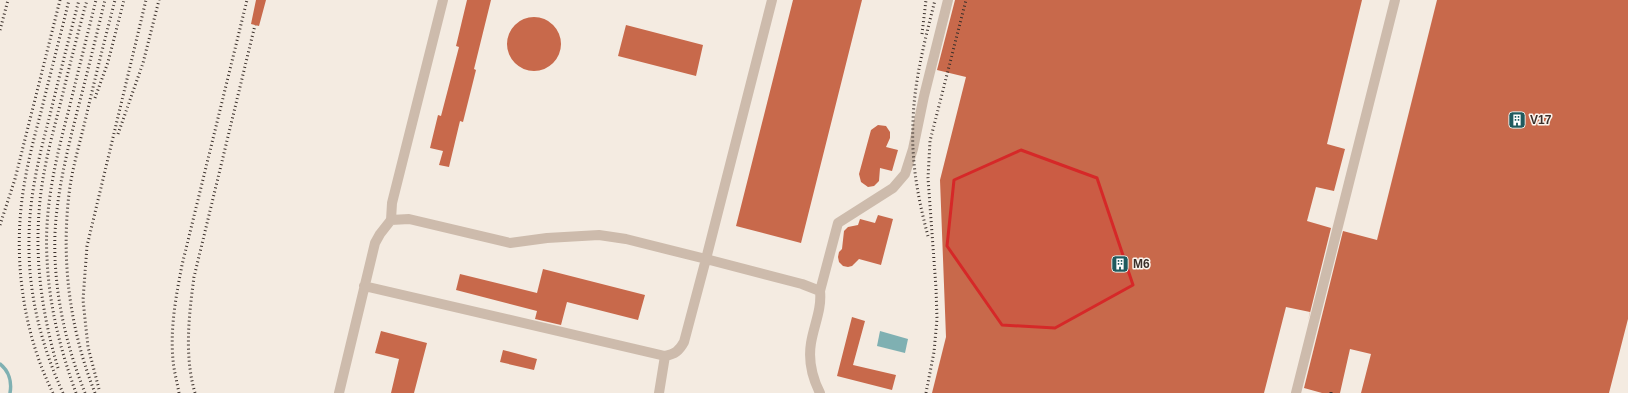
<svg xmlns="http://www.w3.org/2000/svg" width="1628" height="393" font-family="Helvetica,sans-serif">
<rect width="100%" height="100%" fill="#f4ebe1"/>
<!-- water -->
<path fill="#7fb0b2" d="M880,331L908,339L905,353L877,346Z"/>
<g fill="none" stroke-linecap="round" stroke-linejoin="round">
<!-- stream -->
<path stroke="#7fb0b2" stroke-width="3.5" d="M0,364C9,371 12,382 10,393"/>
</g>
<!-- building -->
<path fill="#c8694b" d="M256,0H266L259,26L251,24Z
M467,0H491L474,69L476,70L463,122L460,121L449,167L439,165L443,151L430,148L438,115L441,116L459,47L456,46Z
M793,0H862L801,243L736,226Z
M955,0H1362L1327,144L1345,149L1334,191L1316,187L1307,221L1331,228L1308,321L1310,312L1286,307L1264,393H932L946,337L940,180L966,77L937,70Z
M1437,0H1628V319L1609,393H1361L1371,354L1350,349L1340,393H1322L1304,388L1343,231L1377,240Z
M507 44a27 27 0 1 1 54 0a27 27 0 1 1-54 0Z
M626,25L703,45L696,76L618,56Z
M878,125L886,126L890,132V138L886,147L898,150L892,171L880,168L879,181L874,186L868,187L861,182L859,174L871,130Z
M878,215L893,219L881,265L859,259L852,266L848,267L843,266L839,262L838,257L839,252L842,249L844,231L848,227L858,225L860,219L875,223Z
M543,269L645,295L638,320L567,302L561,325L535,319L537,311L456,290L460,274L537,293Z
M852,317L865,321L853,365L896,375L892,390L837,376Z
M381,331L427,343L414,393H391L399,359L375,353Z
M503,350L537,359L534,370L500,362Z"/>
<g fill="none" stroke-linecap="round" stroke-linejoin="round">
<!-- minor -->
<path stroke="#cdbbac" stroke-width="10" d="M391,220L409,219L510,243L547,238L599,235L626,239L706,259L772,0
M364,286L665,356C675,354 679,351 684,342L706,259L802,284L820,291
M339,393L375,243L380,234L391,220L392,203L443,0
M659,393L665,356
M820,393C812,377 808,361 811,343C814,325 822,309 820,291L838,223L893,188L905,174L913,149L924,96L948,0
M1296,393L1395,0"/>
<!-- rail -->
<path stroke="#3b302b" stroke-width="3" stroke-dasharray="1 3" stroke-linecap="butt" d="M0,30L8,0
M922,34L926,0
M95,98L108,62L124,0
M118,134L143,63L159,0
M0,225L15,179L60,0
M928,236C918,199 911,161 913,122C914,81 925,40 935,0
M58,368C43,318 35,265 39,213C41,178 50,143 59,109C68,72 77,36 87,0
M99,389L88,347L83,300L87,246L146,0
M53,393C21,329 12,250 25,180C29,157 35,134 41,112C50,75 60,37 69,0
M63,393C41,345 28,293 29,240C29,197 39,156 50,115C59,77 69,38 79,0
M76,393C60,349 49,305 47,258C44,207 56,158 69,109C78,72 87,36 96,0
M85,393C65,343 53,288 55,233C57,192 67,152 77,112C87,74 96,37 105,0
M95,393C70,330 61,262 69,194C72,168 80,143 86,117C95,78 105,39 115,0
M179,393C177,382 174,371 173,360C170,328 176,296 182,265L247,0
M195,393C184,355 189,315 194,277L255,25
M926,393L934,352L937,319L936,288L928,178L930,141L966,0
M1331,393V391"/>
</g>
<!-- marked area -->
<path fill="#d62828" fill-opacity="0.2" stroke="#d62828" stroke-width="3" stroke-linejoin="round" d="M1021,150L1097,178L1133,285L1055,328L1002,325L947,246L954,180Z"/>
<!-- icons -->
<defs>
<symbol id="building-square" viewBox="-11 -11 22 22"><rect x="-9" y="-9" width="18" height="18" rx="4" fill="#1f5a5e" stroke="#fbf5ee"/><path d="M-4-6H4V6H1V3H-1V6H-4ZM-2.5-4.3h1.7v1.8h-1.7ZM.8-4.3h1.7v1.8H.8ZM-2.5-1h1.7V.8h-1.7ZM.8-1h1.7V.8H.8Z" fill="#fff"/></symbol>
</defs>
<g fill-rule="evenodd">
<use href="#building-square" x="1507" y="110" width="20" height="20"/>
<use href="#building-square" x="1110" y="254" width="20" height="20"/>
</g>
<g text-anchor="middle" stroke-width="3" stroke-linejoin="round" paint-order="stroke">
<!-- poi labels -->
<g font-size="12" font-weight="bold" fill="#3b302b" stroke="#fbf5ee" text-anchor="start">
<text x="1530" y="124">V17</text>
<text x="1133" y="268">M6</text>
</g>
</g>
</svg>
